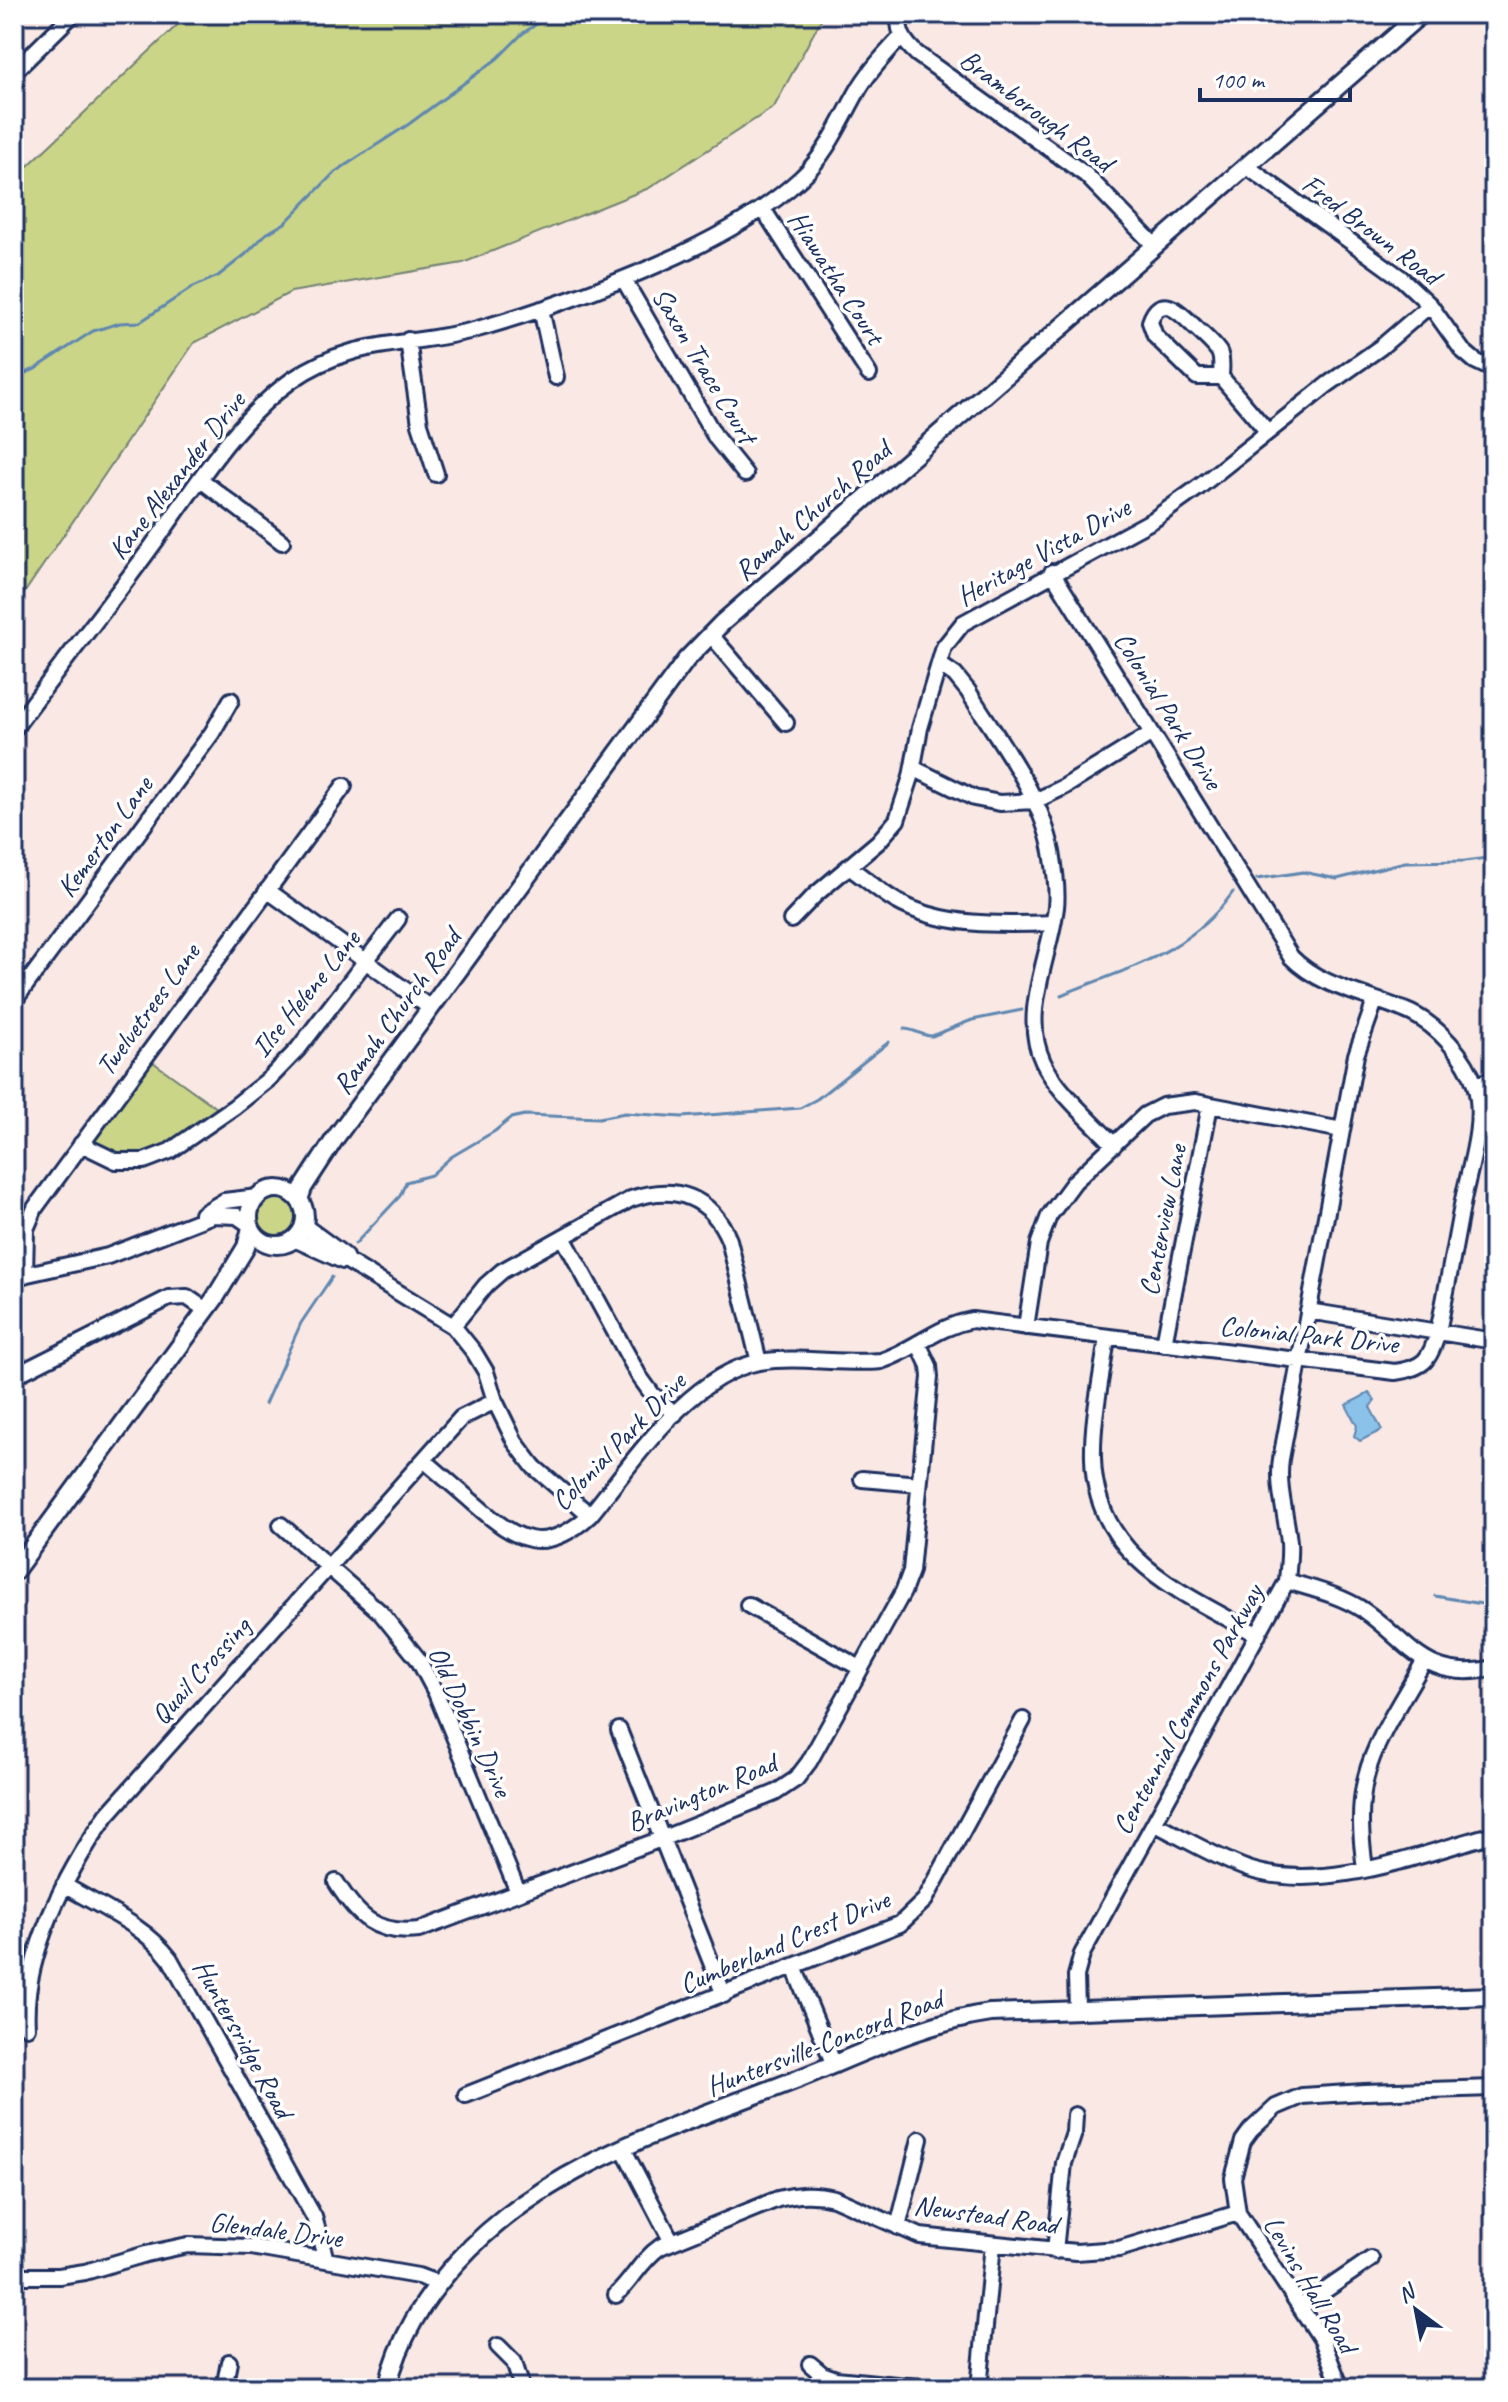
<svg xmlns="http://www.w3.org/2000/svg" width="1508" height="2402" font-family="Caveat,sans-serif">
<rect width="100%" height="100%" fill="#fae8e4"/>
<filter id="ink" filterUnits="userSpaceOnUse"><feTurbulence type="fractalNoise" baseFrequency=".0125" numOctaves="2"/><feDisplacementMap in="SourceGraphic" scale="16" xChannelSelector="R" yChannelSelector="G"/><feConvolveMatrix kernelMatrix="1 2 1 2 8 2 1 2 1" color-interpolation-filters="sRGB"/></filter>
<g filter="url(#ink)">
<!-- green -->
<path fill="#cad588" stroke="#728273" stroke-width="2" d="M189,14H824L774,107L649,188L463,263L291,292L194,343L14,608V179Z
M150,1060L221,1111C192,1130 160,1161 123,1157C113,1156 102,1148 93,1144L92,1138Z
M249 1217a28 28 0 1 1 56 0a28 28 0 1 1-56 0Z"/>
<!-- water -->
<path fill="#8bc2e9" stroke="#5e87b1" stroke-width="2" d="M1369,1393L1375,1400L1370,1407L1382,1430L1360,1441L1354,1436L1357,1426L1346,1405Z"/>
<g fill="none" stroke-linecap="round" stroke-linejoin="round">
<!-- stream -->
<path stroke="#5e87b1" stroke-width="3" d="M14,378L35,369L93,331L120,323L140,322L193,287L218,276L246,254L266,234L285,223L335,172L409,124L498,58L522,34L551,14
M1257,879L1303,872L1337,879L1405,862L1465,861L1494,857
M1061,995C1127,968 1189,954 1233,892
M904,1029C915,1029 921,1036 932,1036L972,1020L1022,1010
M355,1244L400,1196L406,1182L431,1175L451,1157L495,1131L511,1118L525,1115L599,1118L625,1113L682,1117L800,1108L817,1099L889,1042
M265,1404L301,1323L332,1277
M1435,1596L1494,1606"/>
<defs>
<path id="minor" d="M899,14C898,33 904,42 917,54L1086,175L1155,246
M14,72L73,14
M1246,166L1401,278L1430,305L1462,350L1475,361L1494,370
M763,209L869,374
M624,280L716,438L745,474
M541,309L556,377
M408,340L420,424L436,474
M1221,377H1197L1155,336L1150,322C1161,289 1183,316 1197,329C1204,336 1213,343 1219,352C1223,360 1221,369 1221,377L1267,431
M201,480L282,542
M711,635L786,723
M939,664L955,675L968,691C999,741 1041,794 1052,852C1055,870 1058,890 1056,907C1050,957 1020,1014 1043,1062C1058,1093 1091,1120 1114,1145
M14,729C59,667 107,608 152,546C195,488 232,423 292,380C355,336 413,348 481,328C550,308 614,285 679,255C723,234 765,211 801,178C828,153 842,118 860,87C872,68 887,52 902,36
M913,768L974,798L1000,803L1035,801L1064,787L1152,733
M850,868C865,878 880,892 896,901C942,927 1001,925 1052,923
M267,890L429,1007
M791,920L815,895L878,842L897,820L911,777L920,728L944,647L963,623L1153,520L1199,487L1327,385L1381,347L1430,305
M14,1001L212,733L231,700
M1475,1085L1494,1079
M81,1144L116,1161H144L170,1151L234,1107L269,1079L298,1049L398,919
M202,1214L224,1201L258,1197
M303,1225L344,1255L347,1261L453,1326L474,1352L486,1372L495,1401L515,1442L534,1467L590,1515
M563,1237L639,1376L652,1394L675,1414
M294,1239L343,1261
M25,1275L26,1229L35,1208L344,786
M14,1277L108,1256L213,1215L237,1216L250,1225
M1308,1311L1494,1341
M453,1326L486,1285L502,1271L631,1199C675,1184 711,1196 729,1240L759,1362
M1026,1327L1039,1243L1049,1216L1074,1182L1145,1115L1163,1106L1195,1102L1342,1130
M1107,1337C1102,1377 1092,1418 1093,1458C1095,1559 1182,1592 1258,1635
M1164,1344L1210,1105
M14,1376L169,1298L187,1297L206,1310
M424,1460C441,1475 459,1490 476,1505C517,1541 544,1557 590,1515C633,1463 689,1375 759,1362C798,1355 841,1365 881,1361C915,1350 935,1327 972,1320L1395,1372C1424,1368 1430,1360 1438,1332C1447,1288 1455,1244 1463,1200C1470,1165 1486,1121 1475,1085C1466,1057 1438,1026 1411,1013C1372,995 1322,989 1291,957L1052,572
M862,1479L919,1484
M281,1525L380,1612L418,1659L436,1693L518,1892
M1287,1581C1313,1589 1340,1595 1363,1610C1411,1643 1425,1683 1494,1668
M748,1605L860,1668
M619,1730L724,1995
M1154,1823C1185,1839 1215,1857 1248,1869C1324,1894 1420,1854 1494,1834
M1365,1869C1361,1839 1358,1808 1366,1777C1375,1739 1405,1696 1424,1661
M336,1882C357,1916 376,1935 419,1930L661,1839L775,1793L796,1779L809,1762L903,1592L911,1571L930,1377L929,1366L918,1343
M64,1885C100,1907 145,1925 170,1959L314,2217L326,2260
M794,1967L834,2065
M1077,2008L1076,1976L1082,1954L1287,1581C1288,1568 1290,1555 1289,1542C1286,1513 1277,1488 1281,1459L1356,1055L1375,1001
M27,2027C22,1956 67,1872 107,1815L461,1418L495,1401
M466,2095L900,1924L925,1900L1023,1720
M623,2148L672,2242
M898,2227L920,2139
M1055,2251L1064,2163L1074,2133L1075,2115
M14,2276H59L85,2272L146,2254L188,2245L251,2247L418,2276L437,2283
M616,2295C632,2281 641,2260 660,2247L778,2199C798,2194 814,2193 834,2198L920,2236L1076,2252L1119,2249L1238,2213
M1301,2307L1371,2259
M498,2346L514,2362L522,2388
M810,2364L822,2374L836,2379L927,2388
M14,2385L16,2388
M224,2388L229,2362
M979,2388L993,2244
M1341,2388L1322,2340L1238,2213L1233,2178L1243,2141L1251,2130L1276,2107L1302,2096L1364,2092L1494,2088"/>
<path id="major" d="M249 1217a28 28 0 1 1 56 0a28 28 0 1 1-56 0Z
M299,1200L303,1188L336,1137L686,660L722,623L1421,14
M14,1572L215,1298L246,1247L251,1228
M387,2388C399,2338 423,2300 457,2262C545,2165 671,2128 790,2082C855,2057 920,2023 990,2013L1494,1996"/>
</defs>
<!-- minor casing -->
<use href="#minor" stroke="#1b2f5e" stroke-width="20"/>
<!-- major casing -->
<use href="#major" stroke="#1b2f5e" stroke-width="22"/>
<!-- minor -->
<use href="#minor" stroke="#fff" stroke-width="14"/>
<!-- major -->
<use href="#major" stroke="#fff" stroke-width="16"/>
</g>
</g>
<g text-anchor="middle" stroke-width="7" stroke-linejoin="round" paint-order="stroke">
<!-- street labels -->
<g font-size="28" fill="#1b2f5e" stroke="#fff">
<text transform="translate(1037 110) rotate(37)" y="10">Bramborough Road</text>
<text transform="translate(1372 229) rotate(37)" y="10">Fred Brown Road</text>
<text transform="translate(837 277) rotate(57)" y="10">Hiawatha Court</text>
<text transform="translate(705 365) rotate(59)" y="10">Saxon Trace Court</text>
<text transform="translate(176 475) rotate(-52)" y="10">Kane Alexander Drive</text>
<text transform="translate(812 510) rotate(-41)" y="10">Ramah Church Road</text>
<text transform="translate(1043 551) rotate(-29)" y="10">Heritage Vista Drive</text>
<text transform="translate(1169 710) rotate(58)" y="10">Colonial Park Drive</text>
<text transform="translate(104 836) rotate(-54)" y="10">Kemerton Lane</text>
<text transform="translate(305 993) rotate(-51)" y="10">Ilse Helene Lane</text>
<text transform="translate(147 1009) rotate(-54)" y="10">Twelvetrees Lane</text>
<text transform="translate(396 1011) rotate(-54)" y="10">Ramah Church Road</text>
<text transform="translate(1162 1220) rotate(-79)" y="10">Centerview Lane</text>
<text transform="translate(1309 1334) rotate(6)" y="10">Colonial Park Drive</text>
<text transform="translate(618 1441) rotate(-46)" y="10">Colonial Park Drive</text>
<text transform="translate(200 1670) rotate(-48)" y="10">Quail Crossing</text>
<text transform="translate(1187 1709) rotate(-61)" y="10">Centennial Commons Parkway</text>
<text transform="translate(471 1721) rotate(65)" y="10">Old Dobbin Drive</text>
<text transform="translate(701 1792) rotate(-23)" y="10">Bravington Road</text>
<text transform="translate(784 1941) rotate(-23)" y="10">Cumberland Crest Drive</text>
<text transform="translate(244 2038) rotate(61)" y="10">Huntersridge Road</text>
<text transform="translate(824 2042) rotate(-21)" y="10">Huntersville-Concord Road</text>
<text transform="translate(986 2214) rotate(8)" y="10">Newstead Road</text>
<text transform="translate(276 2229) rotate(7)" y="10">Glendale Drive</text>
<text transform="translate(1311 2284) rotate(59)" y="10">Levins Hall Road</text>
</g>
</g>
<!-- margin -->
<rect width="1508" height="2402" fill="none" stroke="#fff" stroke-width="48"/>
<rect x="24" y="24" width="1460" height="2354" fill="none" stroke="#1b2f5e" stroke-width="3" filter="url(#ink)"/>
<!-- north arrow -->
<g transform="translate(1416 2310) rotate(328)" stroke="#ffffff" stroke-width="6" paint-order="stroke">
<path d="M0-6L14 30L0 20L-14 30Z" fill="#1b2f5e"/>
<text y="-12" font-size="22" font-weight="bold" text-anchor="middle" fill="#1b2f5e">N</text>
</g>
<!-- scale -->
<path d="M1200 88v12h150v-12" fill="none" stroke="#1b2f5e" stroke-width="4"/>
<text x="1212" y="88" font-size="24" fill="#1b2f5e" stroke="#ffffff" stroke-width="6" paint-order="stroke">100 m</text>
</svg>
